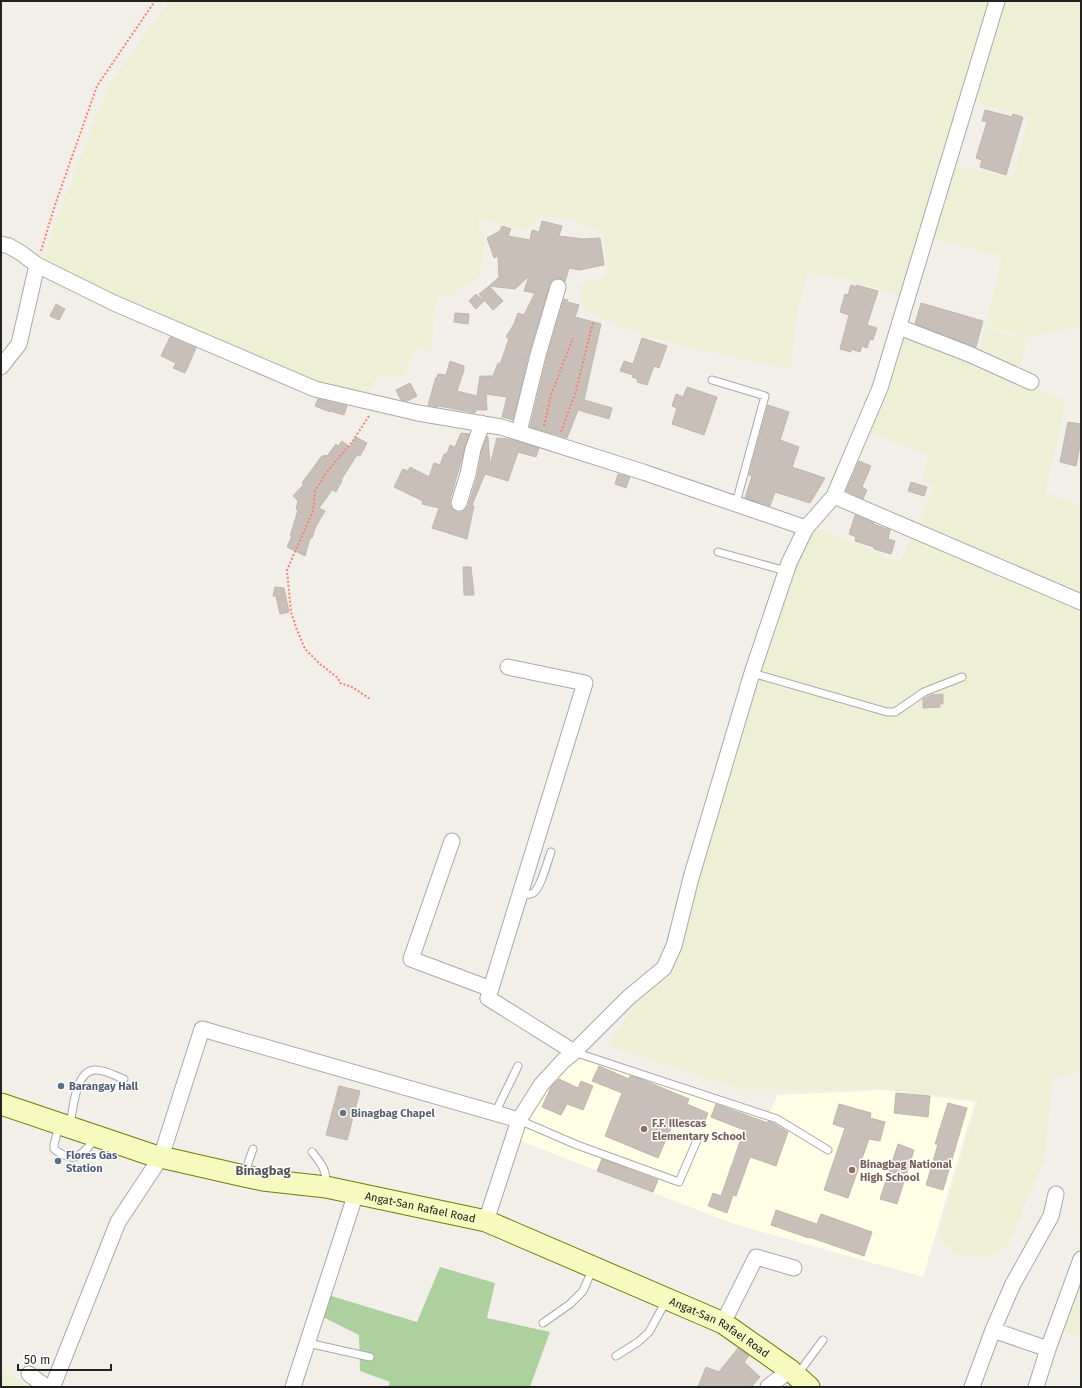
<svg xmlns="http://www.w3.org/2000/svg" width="1082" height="1388" font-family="'Fira Sans',sans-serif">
<rect width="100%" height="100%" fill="#f2efe9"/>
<!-- education -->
<path fill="#ffffe5" d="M574,1057L768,1118L777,1095L884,1090L975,1102L923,1277L731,1223L518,1140L547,1084Z"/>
<!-- farmland -->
<path fill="#eef0d5" d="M169,1H988L901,296L847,280L808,273L798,309L790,369L698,350L633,332L583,309L579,288L586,282L603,280L608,270L603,232L565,218L541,217L527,230L479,219V229L485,241L479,277L452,295H438L433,318L432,354L417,347L403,377L378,375L367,395L318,382L98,290L43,264V258L65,197L108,87Z
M1004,1H1081V327L1027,337L986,324L1002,257L932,238L953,166L1013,177L1029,117L973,102L999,13Z
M984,327L1027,340L1017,380L1065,401L1059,436L1045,493L1079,505L1081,504V1073L1077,1072L1053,1080L1044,1160L1008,1246L988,1257L954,1254L938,1236L978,1100L880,1089L739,1090L608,1045L642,994L673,963L751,699L773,637L792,565L815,527L899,563L918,525L933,487L922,481L928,455L867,431L903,336L976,360Z
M1081,1239V1339L1050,1323Z
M1,1368L29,1387H1Z"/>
<!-- forest -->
<path fill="#add19e" d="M440,1267L495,1283L487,1318L550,1332L530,1387H388L390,1382L360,1371L359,1335L321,1316L328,1295L417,1322Z"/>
<!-- building -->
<path fill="#c7bfb8" stroke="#c4b6ab" d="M985,110L1012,117L1013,114L1023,117L1006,175L980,167L982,160L976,158L987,122L982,121Z
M542,221L562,226L559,236L584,239L600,238L604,265L579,270L569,268L565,282L561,279L556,278L552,280L550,284L529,353L513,420L502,417L507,397L486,394L487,410H476L475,413L439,406L438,407L428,405L436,377L437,378L438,374L446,375L450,361L464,366V370L457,391L477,396L480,376H485L486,382V376H493L498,363L500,364L509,339L506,337L514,324L518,313L524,315L535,293L524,291L529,276L515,289L489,286L499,277L498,256L494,258L487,238L500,231L502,226L511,229L508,236L530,240L532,230L539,232Z
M851,285L856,287V285L878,291L867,325L877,328L873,340L870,339L867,348L862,346L860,352L851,349V352L840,349L849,315L840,312L845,294L848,295Z
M489,286L503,301L493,310L479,294Z
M476,294L484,301L476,309L469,301Z
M564,299L568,300L567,302L579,305L575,317L601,324L584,400L612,408L609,419L578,410L567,438L530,427L547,357Z
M921,303L983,321L976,347L915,324Z
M56,304L65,309L59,320L50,316Z
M455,313L469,314L468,324L454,322Z
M170,337L196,348L185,373L173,368L176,363L161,356Z
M642,338L667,346L659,368L654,366L647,385L637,382L638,379L632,377L633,375L620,371L624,361L633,364Z
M410,383L417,396L407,401L401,400L396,390Z
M687,387L717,397L704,435L672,424L677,408L672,406L676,394L683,397Z
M318,399L347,406L344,415L330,411V412L315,406Z
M768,405L789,412L780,440L799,447L792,467L825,478L810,503L775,492L770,506L745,498L752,476L749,475Z
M1068,422L1081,424V440L1076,466L1060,462Z
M461,433L469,434L450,500V505L452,509L457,512H461L465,510L468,506L477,477L482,451L487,436L488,437L490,465L497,438L508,439L539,448L536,457L518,452L508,481L485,474L472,505L474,506L467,539L432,528L439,508L422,504L423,501L394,487L403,469L408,471L410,467L429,477L434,463L440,465L444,454H447L450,445L455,447Z
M356,437L367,443L360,456L357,455L341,480L342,481L336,492L332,490L319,508L325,511L316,526L312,538H310L305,556L287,547L292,536H290L298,510L296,509L298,501L293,496L304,484L302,483L321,457L325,455L327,456L336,444L338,446L342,441L350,447Z
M859,461L871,466L862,487L867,490L863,499L846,491Z
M618,474L630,477L626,488L615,484Z
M911,482L927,487L924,496L908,491Z
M855,515L874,523L873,524L890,530L888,539L895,541L891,554L874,549V547L855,541L856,537L849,534Z
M463,567H471L474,595H464Z
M275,587L284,588L289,612L280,614L276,596H273Z
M943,694V704H939L940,707L923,708V699L931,695Z
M599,1066L629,1079L630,1076L641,1079L689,1099L687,1104L708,1113L702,1128L681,1119L680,1121L675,1119L658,1158L605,1136L622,1093L592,1081Z
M559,1079L578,1088L581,1081L593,1086L583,1110L567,1104L561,1115L542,1107L551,1087Z
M339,1086L360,1091L347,1140L326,1135Z
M896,1093L930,1096L928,1117L894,1113Z
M948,1103L967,1108L943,1190L926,1185L938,1144H935Z
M716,1104L768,1123V1121L775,1124L788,1132L776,1166L750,1157L736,1196L733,1195L727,1213L708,1206L713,1193L721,1196L744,1130L711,1117Z
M839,1104L871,1113L870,1118L885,1122L880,1141L869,1139L848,1198L824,1190L845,1128L833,1124Z
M898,1144L914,1150L897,1204L880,1199Z
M602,1159L658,1180L653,1192L597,1171Z
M776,1210L817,1224L821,1214L872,1232L864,1256L809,1237V1238L771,1225Z
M738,1348L749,1356L744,1362L760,1377L751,1387H698L706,1367L719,1372Z"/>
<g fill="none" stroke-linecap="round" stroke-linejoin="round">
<defs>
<path id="lane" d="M712,380L765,396L736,503
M718,552L786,571
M752,673L887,712H895L924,692L962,677
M520,893C525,894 529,896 533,893C541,888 547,862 551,852
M574,1052L777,1119L828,1150
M495,1113L518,1066
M519,1120L577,1145L679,1182L698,1138
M59,1125L54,1145V1149C76,1166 82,1154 96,1138
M70,1125C73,1110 75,1072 94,1070C104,1069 115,1076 124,1079
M312,1152C321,1163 327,1170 326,1185
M244,1175L253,1149
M543,1323L570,1304L583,1291L593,1268
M308,1343L370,1357
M616,1356L638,1342L649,1332L666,1301
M797,1375L823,1340"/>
<path id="street" d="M1,244L9,246L21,253L37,265L114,303L315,389L418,413L501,427L643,472L806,528
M899,327L969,354L1031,382
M1,367L19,344L37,265
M519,432L538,355L558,287
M834,496L1081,602
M459,503L468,474L473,449L481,427V423
M508,667L585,683L488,998L574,1052
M452,841L411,959L491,989
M486,1221L519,1120L541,1085L562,1062L574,1052L629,997L664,968L674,946L691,878L752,673L789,563L806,528L834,496L880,388L997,1
M723,1323L756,1257L794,1268
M993,1330L1048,1349
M29,1374L46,1387
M51,1387L54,1383L118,1222L161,1157L202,1029L519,1120
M293,1387L356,1193
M768,1387L790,1370
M972,1387L993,1330L1013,1284L1051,1216L1056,1194
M1036,1387L1048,1349L1081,1259"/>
<g id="secondary">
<path id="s1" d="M1,1104L152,1155L244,1176L263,1180L326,1187L486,1221L723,1323L790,1370L809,1387"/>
</g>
</defs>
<!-- lane casing -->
<use href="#lane" stroke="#a9a9a9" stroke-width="9"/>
<!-- street casing -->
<use href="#street" stroke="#a9a9a9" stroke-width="17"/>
<!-- secondary casing -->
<use href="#secondary" stroke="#707d05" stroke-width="23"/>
<!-- path -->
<path stroke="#fa8072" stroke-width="2" stroke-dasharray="2 2" stroke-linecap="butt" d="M41,251L55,205L97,86L155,1
M369,416L352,442L326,473L315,491L313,511L287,570L291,612L297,630L305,649L320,664L338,678L340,683L352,687L370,699
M544,426L551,395L573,338
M561,432L576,391L593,322"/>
<!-- lane -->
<use href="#lane" stroke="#fff" stroke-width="7"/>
<!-- street -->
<use href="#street" stroke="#fff" stroke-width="15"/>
<!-- secondary -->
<use href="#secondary" stroke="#f7fabf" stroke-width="21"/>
</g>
<!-- markers -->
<g fill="#5c6f8a" stroke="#fff" stroke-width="1.5">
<circle cx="61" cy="1086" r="4"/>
<circle cx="58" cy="1161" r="4"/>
</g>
<circle fill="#6b7280" stroke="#fff" stroke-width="1.5" cx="343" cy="1113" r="4"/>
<g fill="#8d6e63" stroke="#fff" stroke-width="1.5">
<circle cx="644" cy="1129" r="4"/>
<circle cx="852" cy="1170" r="4"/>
</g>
<g text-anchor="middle" stroke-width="3" stroke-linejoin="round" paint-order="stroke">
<!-- service labels -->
<g font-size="11" font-weight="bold" fill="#4e5e75" stroke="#fff" text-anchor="start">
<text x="69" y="1090">Barangay Hall</text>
<text x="66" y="1159">Flores Gas<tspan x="66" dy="13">Station</tspan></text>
</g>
<!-- worship labels -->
<g font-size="11" font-weight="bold" fill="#5b616d" stroke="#fff" text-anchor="start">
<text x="351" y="1117">Binagbag Chapel</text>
</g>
<!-- education labels -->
<g font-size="11" font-weight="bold" fill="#785e54" stroke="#fff" text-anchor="start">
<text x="652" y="1127">F.F. Illescas<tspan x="652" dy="13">Elementary School</tspan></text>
<text x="860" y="1168">Binagbag National<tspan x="860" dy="13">High School</tspan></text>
</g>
<!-- street labels -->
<g font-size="11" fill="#222" stroke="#fff">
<text dy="4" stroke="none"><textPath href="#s1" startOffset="433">Angat-San Rafael Road</textPath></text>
<text dy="4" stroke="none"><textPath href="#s1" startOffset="757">Angat-San Rafael Road</textPath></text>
</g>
<!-- quarter labels -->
<g font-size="13" font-weight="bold" fill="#555" stroke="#fff">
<text x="263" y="1175">Binagbag</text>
</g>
</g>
<!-- border -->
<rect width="1082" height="1388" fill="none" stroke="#222222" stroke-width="4"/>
<!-- scale -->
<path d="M18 1364v6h93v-6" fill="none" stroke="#222222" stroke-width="2"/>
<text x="24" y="1364" font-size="12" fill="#222222" stroke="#ffffff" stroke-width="3" paint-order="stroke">50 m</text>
</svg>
